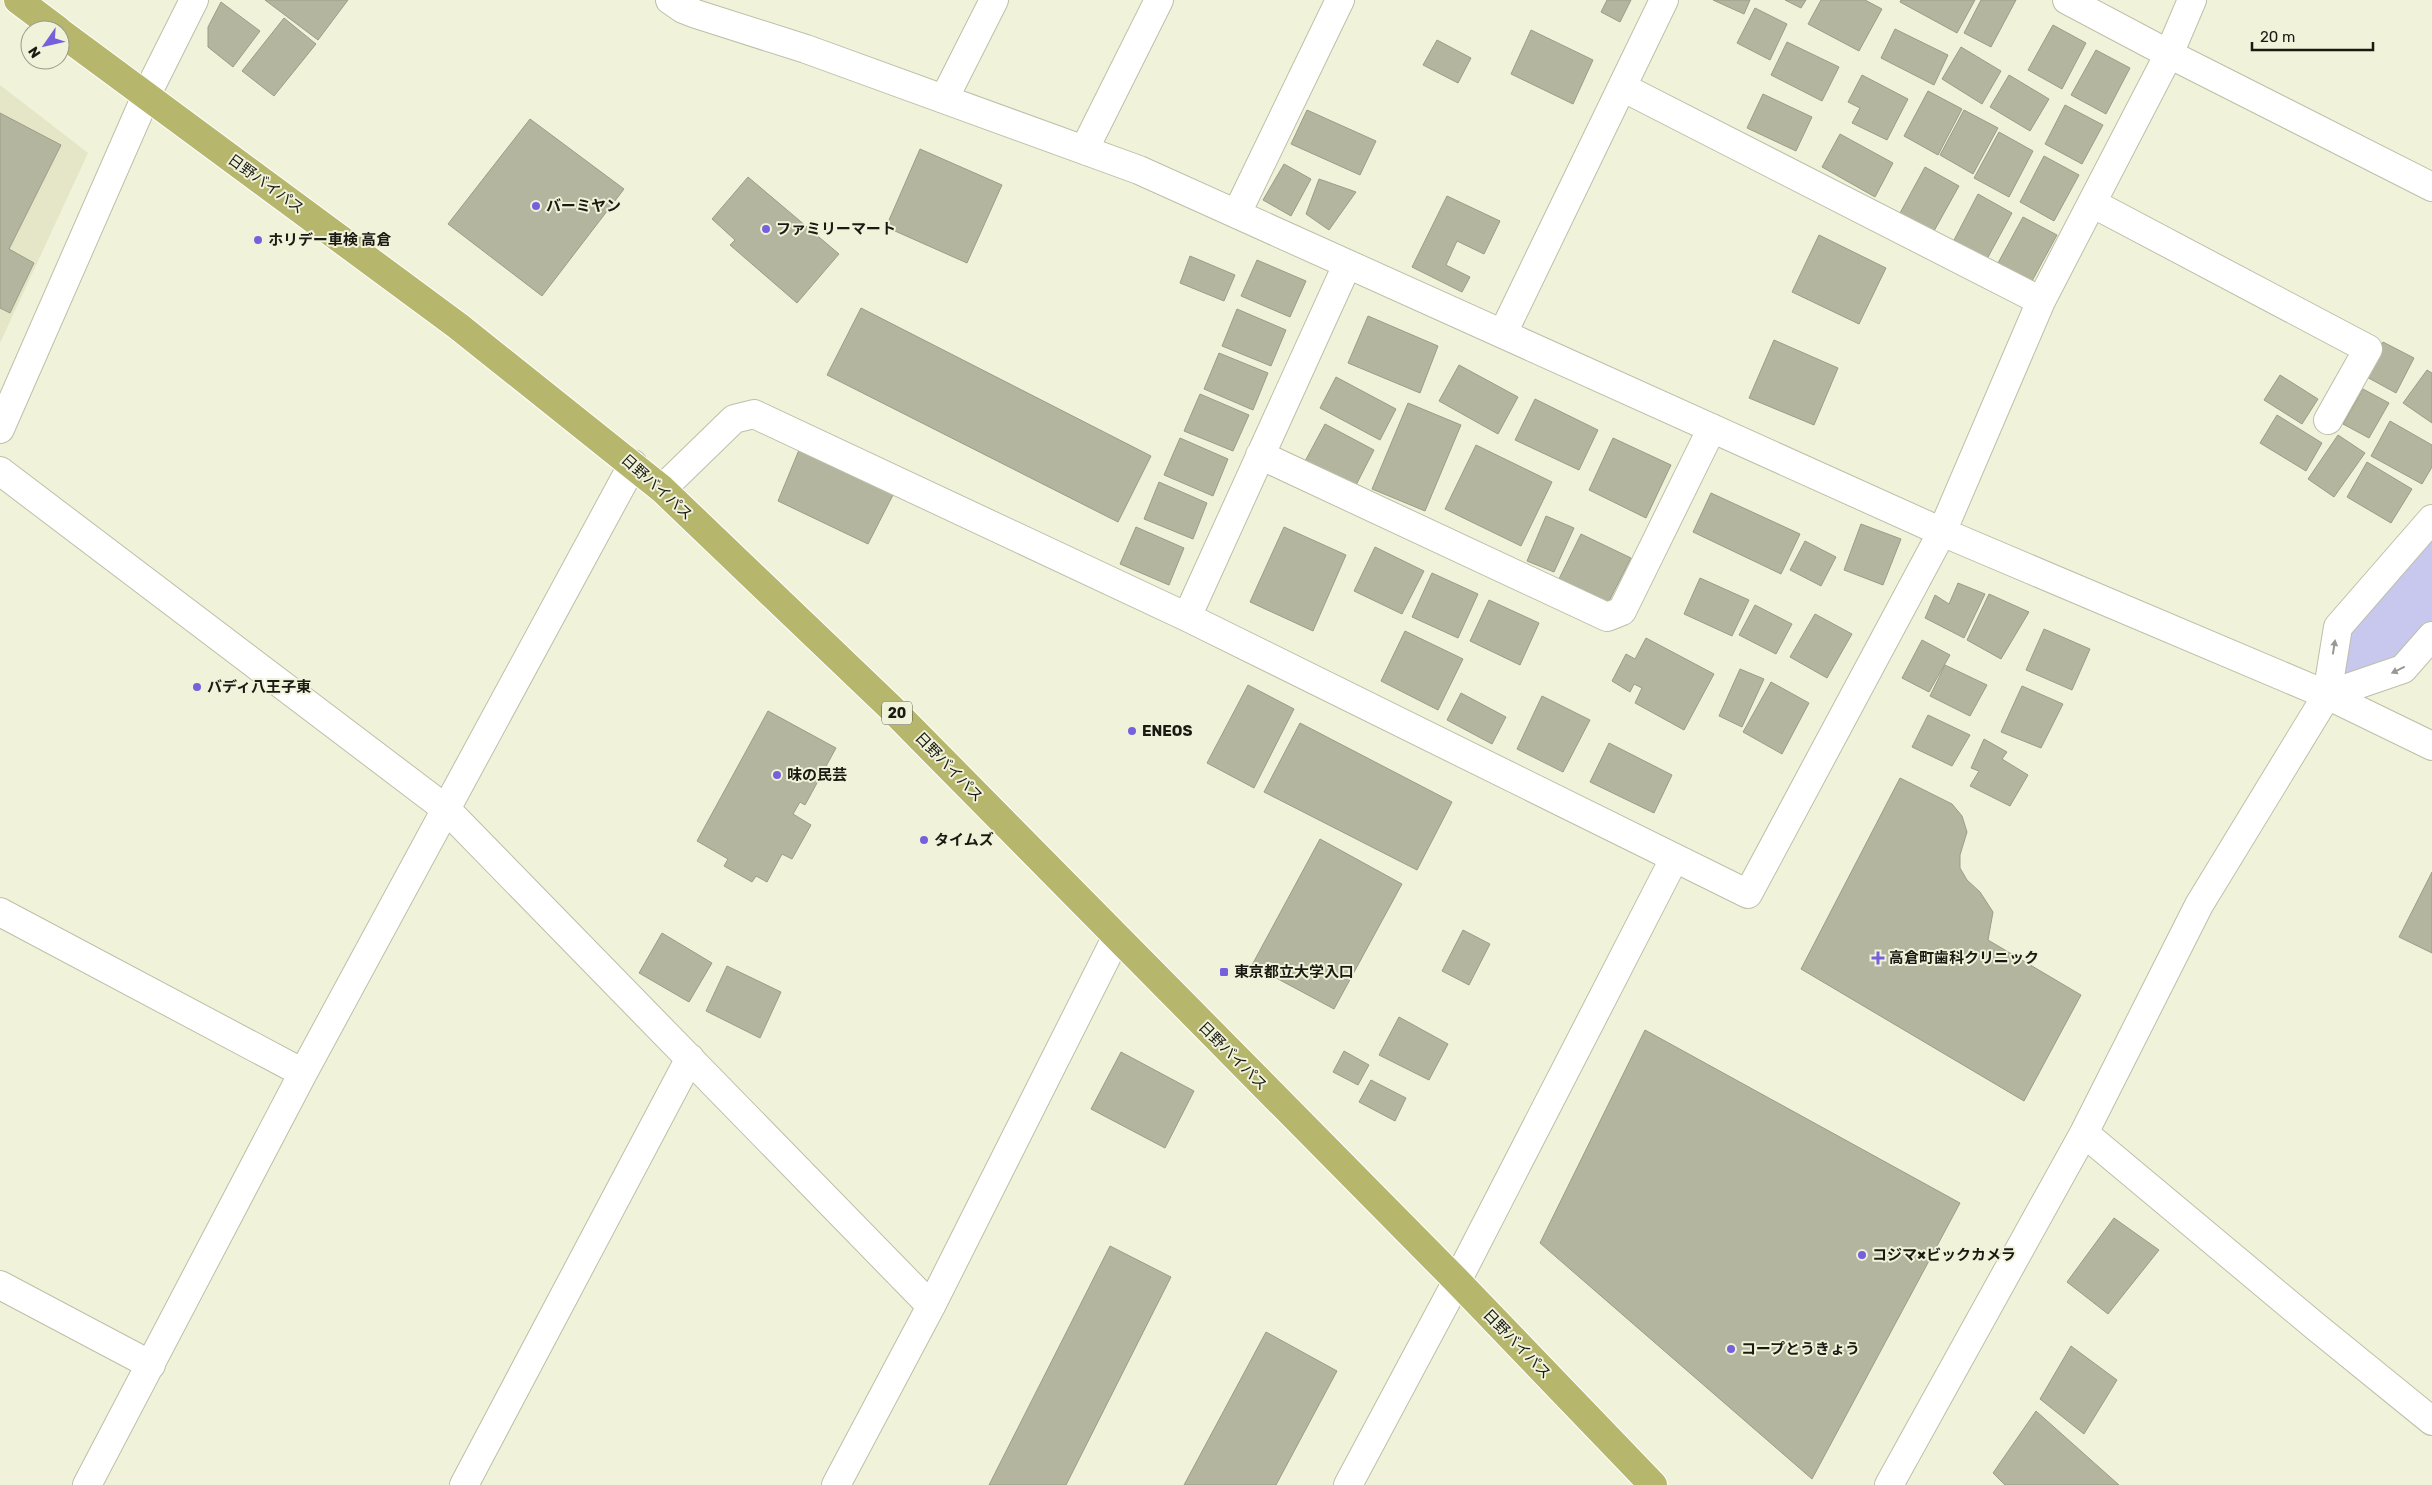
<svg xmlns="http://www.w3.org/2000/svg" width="2432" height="1485" font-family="Rubik,'Noto Sans JP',sans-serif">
<rect width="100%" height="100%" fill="#f0f2da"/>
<!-- built -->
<path fill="#e5e6c7" d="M0,85L88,153L0,343Z"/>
<!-- green -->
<path fill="#c8c7ed" d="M2432,519V636L2403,669L2327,695L2338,627Z"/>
<!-- building -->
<path fill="#b4b59e" stroke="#9c9d87" d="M265,0H348L318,40Z
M1607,0H1631L1620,22L1601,12Z
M1713,0H1750L1744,14Z
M1785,0H1806L1801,8Z
M1821,0H1865L1882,9L1859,51L1808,24Z
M1901,0H1975L1957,33L1900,2Z
M1981,0H2016L1991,47L1964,33Z
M221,2L260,31L233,67L208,47V27Z
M1755,8L1787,24L1770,60L1737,43Z
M284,18L316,44L274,96L242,71Z
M2053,25L2086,43L2062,89L2028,70Z
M1895,29L1948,55L1934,85L1881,58Z
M1531,30L1593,60L1573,104L1511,74Z
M1437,40L1471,58L1458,83L1423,65Z
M1787,42L1839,67L1822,101L1771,75Z
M1961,47L2001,71L1982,104L1942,79Z
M2096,50L2130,68L2106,114L2071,95Z
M1862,75L1908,99L1887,140L1852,123L1860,108L1848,102Z
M2009,75L2049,99L2030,131L1990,107Z
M1928,91L1962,109L1938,155L1904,136Z
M1763,94L1812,117L1796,151L1747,128Z
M2065,105L2103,125L2082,164L2045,144Z
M1307,110L1376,141L1360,175L1291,144Z
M1964,110L1998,128L1973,174L1940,155Z
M0,113L61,145L9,249L34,263L10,313L0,308Z
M530,119L624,189L542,296L448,224Z
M1999,132L2033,151L2009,197L1974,178Z
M1840,134L1893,163L1875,197L1822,167Z
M920,149L1002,185L967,263L886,227Z
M2044,156L2079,175L2054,221L2020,202Z
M1284,164L1311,179L1291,216L1263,200Z
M1925,167L1959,186L1934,231L1900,213Z
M748,177L839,254L797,303L730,245L735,240L712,219Z
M1319,179L1356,192L1329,230L1306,214Z
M1978,194L2012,213L1987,259L1954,240Z
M1447,196L1500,221L1484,254L1457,241L1446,265L1470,277L1462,292L1412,267Z
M2023,217L2057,235L2032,281L1998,263Z
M1819,235L1886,268L1859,324L1792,292Z
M1190,256L1235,275L1224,301L1180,283Z
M1257,260L1306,281L1290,317L1241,296Z
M861,308L1151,456L1118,522L827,375Z
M1237,309L1286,330L1271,366L1222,346Z
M1368,316L1438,346L1420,393L1348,363Z
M1774,340L1838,368L1814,425L1749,398Z
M2383,342L2414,358L2396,393L2365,376Z
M1219,353L1268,373L1253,410L1204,389Z
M1459,365L1518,397L1498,434L1439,401Z
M2427,370L2432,373V423L2403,403Z
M2280,375L2318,399L2302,424L2264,400Z
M1336,377L1396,409L1380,440L1320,408Z
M2363,389L2389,403L2369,438L2343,424Z
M1200,394L1249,415L1233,451L1184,431Z
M1535,399L1598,430L1579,470L1515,440Z
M1408,403L1461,425L1425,511L1372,489Z
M2277,415L2322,443L2306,471L2260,443Z
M2390,421L2432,445V467L2422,484L2371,456Z
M1325,424L1374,450L1354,489L1304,463Z
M2338,435L2365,453L2334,497L2308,479Z
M1180,438L1228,459L1213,496L1164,475Z
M1613,438L1671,465L1646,518L1589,490Z
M1476,445L1552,482L1521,546L1445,509Z
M799,450L894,493L868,544L778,501Z
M2367,462L2412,489L2391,523L2347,497Z
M1159,482L1207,503L1193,539L1144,519Z
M1711,493L1800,534L1781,574L1693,532Z
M1546,516L1574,528L1554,572L1527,561Z
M1861,524L1901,539L1883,585L1844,570Z
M1136,527L1184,548L1169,585L1120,564Z
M1284,527L1346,555L1313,631L1250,602Z
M1581,534L1631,558L1604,611L1555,587Z
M1805,541L1836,557L1821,586L1790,570Z
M1375,547L1424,571L1402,614L1354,591Z
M1432,573L1478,594L1458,638L1412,617Z
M1700,578L1749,600L1732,636L1684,614Z
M1958,583L1985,594L1964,638L1925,618L1935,595L1949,604Z
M1989,594L2029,612L2001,659L1967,640Z
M1489,600L1539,623L1520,665L1470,641Z
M1755,605L1792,624L1776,654L1739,635Z
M1815,614L1852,634L1827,678L1790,657Z
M2044,629L2090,649L2072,690L2026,670Z
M1405,631L1463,659L1438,710L1381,681Z
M1646,638L1714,674L1684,730L1635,703L1642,688L1634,684L1630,692L1612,681L1626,654L1635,659Z
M1922,640L1950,655L1929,692L1902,678Z
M1945,665L1987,685L1970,716L1930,696Z
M1740,669L1764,679L1742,727L1719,716Z
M1771,682L1809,703L1782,754L1743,732Z
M1248,685L1294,709L1254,788L1207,763Z
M2022,686L2063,704L2041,748L2001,732Z
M1461,693L1506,717L1492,744L1447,720Z
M1542,696L1590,720L1563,772L1517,749Z
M768,711L836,748L805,805L800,802L793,814L811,825L792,859L782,854L767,882L756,876L752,882L724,866L728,859L697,841Z
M1928,715L1970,735L1952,766L1912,747Z
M1300,723L1452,802L1417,870L1264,792Z
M1984,739L2007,752L2002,759L2028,775L2010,806L1970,786L1979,771L1971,768Z
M1609,743L1672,775L1654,813L1590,782Z
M1900,778L1952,804L1962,816L1967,832L1960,855V868L1967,880L1980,892L1993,912L1988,940L2081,995L2024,1101L1801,969Z
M1320,839L1402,884L1334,1009L1252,965Z
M2432,872V953L2399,937Z
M1463,930L1490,944L1469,985L1442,971Z
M662,933L712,963L689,1002L639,973Z
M727,966L781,992L760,1038L706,1011Z
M1399,1017L1448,1044L1429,1080L1379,1055Z
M1645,1030L1960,1203L1812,1479L1540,1243Z
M1344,1051L1369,1065L1358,1085L1333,1072Z
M1121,1052L1194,1091L1165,1148L1091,1109Z
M1371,1080L1406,1098L1395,1121L1359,1102Z
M2114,1218L2159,1250L2108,1314L2067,1282Z
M1110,1246L1171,1277L1066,1485H989Z
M1266,1332L1337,1371L1276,1485H1184Z
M2071,1346L2117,1380L2084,1434L2040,1399Z
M2036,1411L2119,1485H2005L1993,1473Z"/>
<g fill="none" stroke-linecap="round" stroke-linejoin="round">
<defs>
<path id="minor" d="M670,0L683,9L696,14L806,49L1139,170L1942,532L2327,695L2432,746
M2067,0L2169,54L2432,187
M1622,87L2041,301
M944,99L994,0
M1084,150L1159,0
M2092,203L2368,349L2328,420
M1237,213L1340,0
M1503,333L1664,0
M0,429L146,96L194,0
M1260,455L1607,617L1622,611L1712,428
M0,471L446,809L931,1306
M662,489L734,419L754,414L1187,617L1748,894L1942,532L2041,301L2169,54L2192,0
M1187,617L1347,265
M2327,695L2403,669L2432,636
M0,912L303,1073
M2084,1133L2315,1326L2432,1421
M0,1285L151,1365
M87,1485L303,1073L633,464
M464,1485L690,1058
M836,1485L931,1306L1116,938
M1348,1485L1457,1281L1674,859
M1889,1485L2084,1133L2199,905L2327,695L2338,627L2432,519"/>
<path id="highway" d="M18,0L58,30
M60,32L458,326L662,489L890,707L1457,1281L1653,1485"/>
</defs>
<!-- minor casing -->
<use href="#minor" stroke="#bebfa8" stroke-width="30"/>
<!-- highway casing -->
<use href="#highway" stroke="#fff" stroke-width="30"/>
<!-- minor -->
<use href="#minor" stroke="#fff" stroke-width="28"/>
<!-- highway -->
<use href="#highway" stroke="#b6b66c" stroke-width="28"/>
</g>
<!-- one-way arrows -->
<defs><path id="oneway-solid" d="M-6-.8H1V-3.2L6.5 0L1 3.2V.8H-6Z" transform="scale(1.25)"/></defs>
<g fill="#989894">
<use href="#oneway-solid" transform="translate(2334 647) rotate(-81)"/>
<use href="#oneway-solid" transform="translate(2398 670) rotate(154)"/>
</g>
<!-- markers -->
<g fill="#7461db" stroke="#f0f2da" stroke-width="2">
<circle cx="536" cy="206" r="5"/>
<circle cx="766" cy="229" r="5"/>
<circle cx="258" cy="240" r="5"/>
<circle cx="197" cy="687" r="5"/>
<circle cx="1132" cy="731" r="5"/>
<circle cx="777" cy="775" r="5"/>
<circle cx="924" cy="840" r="5"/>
<path d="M1875.5 950.5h5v5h5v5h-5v5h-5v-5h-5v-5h5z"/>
<rect x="1219" y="967" width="10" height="10" rx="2.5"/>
<circle cx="1862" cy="1255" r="5"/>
<circle cx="1731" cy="1349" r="5"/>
</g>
<g text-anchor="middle" stroke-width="4" stroke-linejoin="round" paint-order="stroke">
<!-- shield labels -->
<rect fill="#f0f2da" stroke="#5a5b4e" stroke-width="1" x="882" y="701.5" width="30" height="23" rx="4"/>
<g font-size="14" font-weight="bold" fill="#1a1a12">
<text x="897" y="718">20</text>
</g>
<!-- street labels -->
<g font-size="15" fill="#1a1a12" stroke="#f0f2da">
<text transform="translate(266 184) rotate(36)" y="5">日野バイパス</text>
<text transform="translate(657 487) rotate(42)" y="5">日野バイパス</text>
<text transform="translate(949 767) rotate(46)" y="5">日野バイパス</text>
<text transform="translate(1233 1056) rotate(45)" y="5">日野バイパス</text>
<text transform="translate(1517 1344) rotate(46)" y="5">日野バイパス</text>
</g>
<!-- poi labels -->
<g font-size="15" font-weight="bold" fill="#1a1a12" stroke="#f0f2da" text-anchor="start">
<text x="546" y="211">バーミヤン</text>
<text x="776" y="234">ファミリーマート</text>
<text x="268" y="245">ホリデー車検 高倉</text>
<text x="207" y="692">バディ八王子東</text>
<text x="1142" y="736">ENEOS</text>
<text x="787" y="780">味の民芸</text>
<text x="934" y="845">タイムズ</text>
<text x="1889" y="963">高倉町歯科クリニック</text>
<text x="1234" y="977">東京都立大学入口</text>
<text x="1872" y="1260">コジマ×ビックカメラ</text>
<text x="1741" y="1354">コープとうきょう</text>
</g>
</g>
<!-- north arrow -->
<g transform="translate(45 45) rotate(236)"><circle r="24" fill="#f0f2da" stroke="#9a9c8a"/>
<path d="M0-4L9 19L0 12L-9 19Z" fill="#7461db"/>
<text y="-8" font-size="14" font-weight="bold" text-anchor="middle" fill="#1a1a12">N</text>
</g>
<!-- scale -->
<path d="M2252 42v8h121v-8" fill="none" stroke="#1a1a12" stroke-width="2.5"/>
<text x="2260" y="42" font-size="15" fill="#1a1a12" stroke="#f0f2da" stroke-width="4" paint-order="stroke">20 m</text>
</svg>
